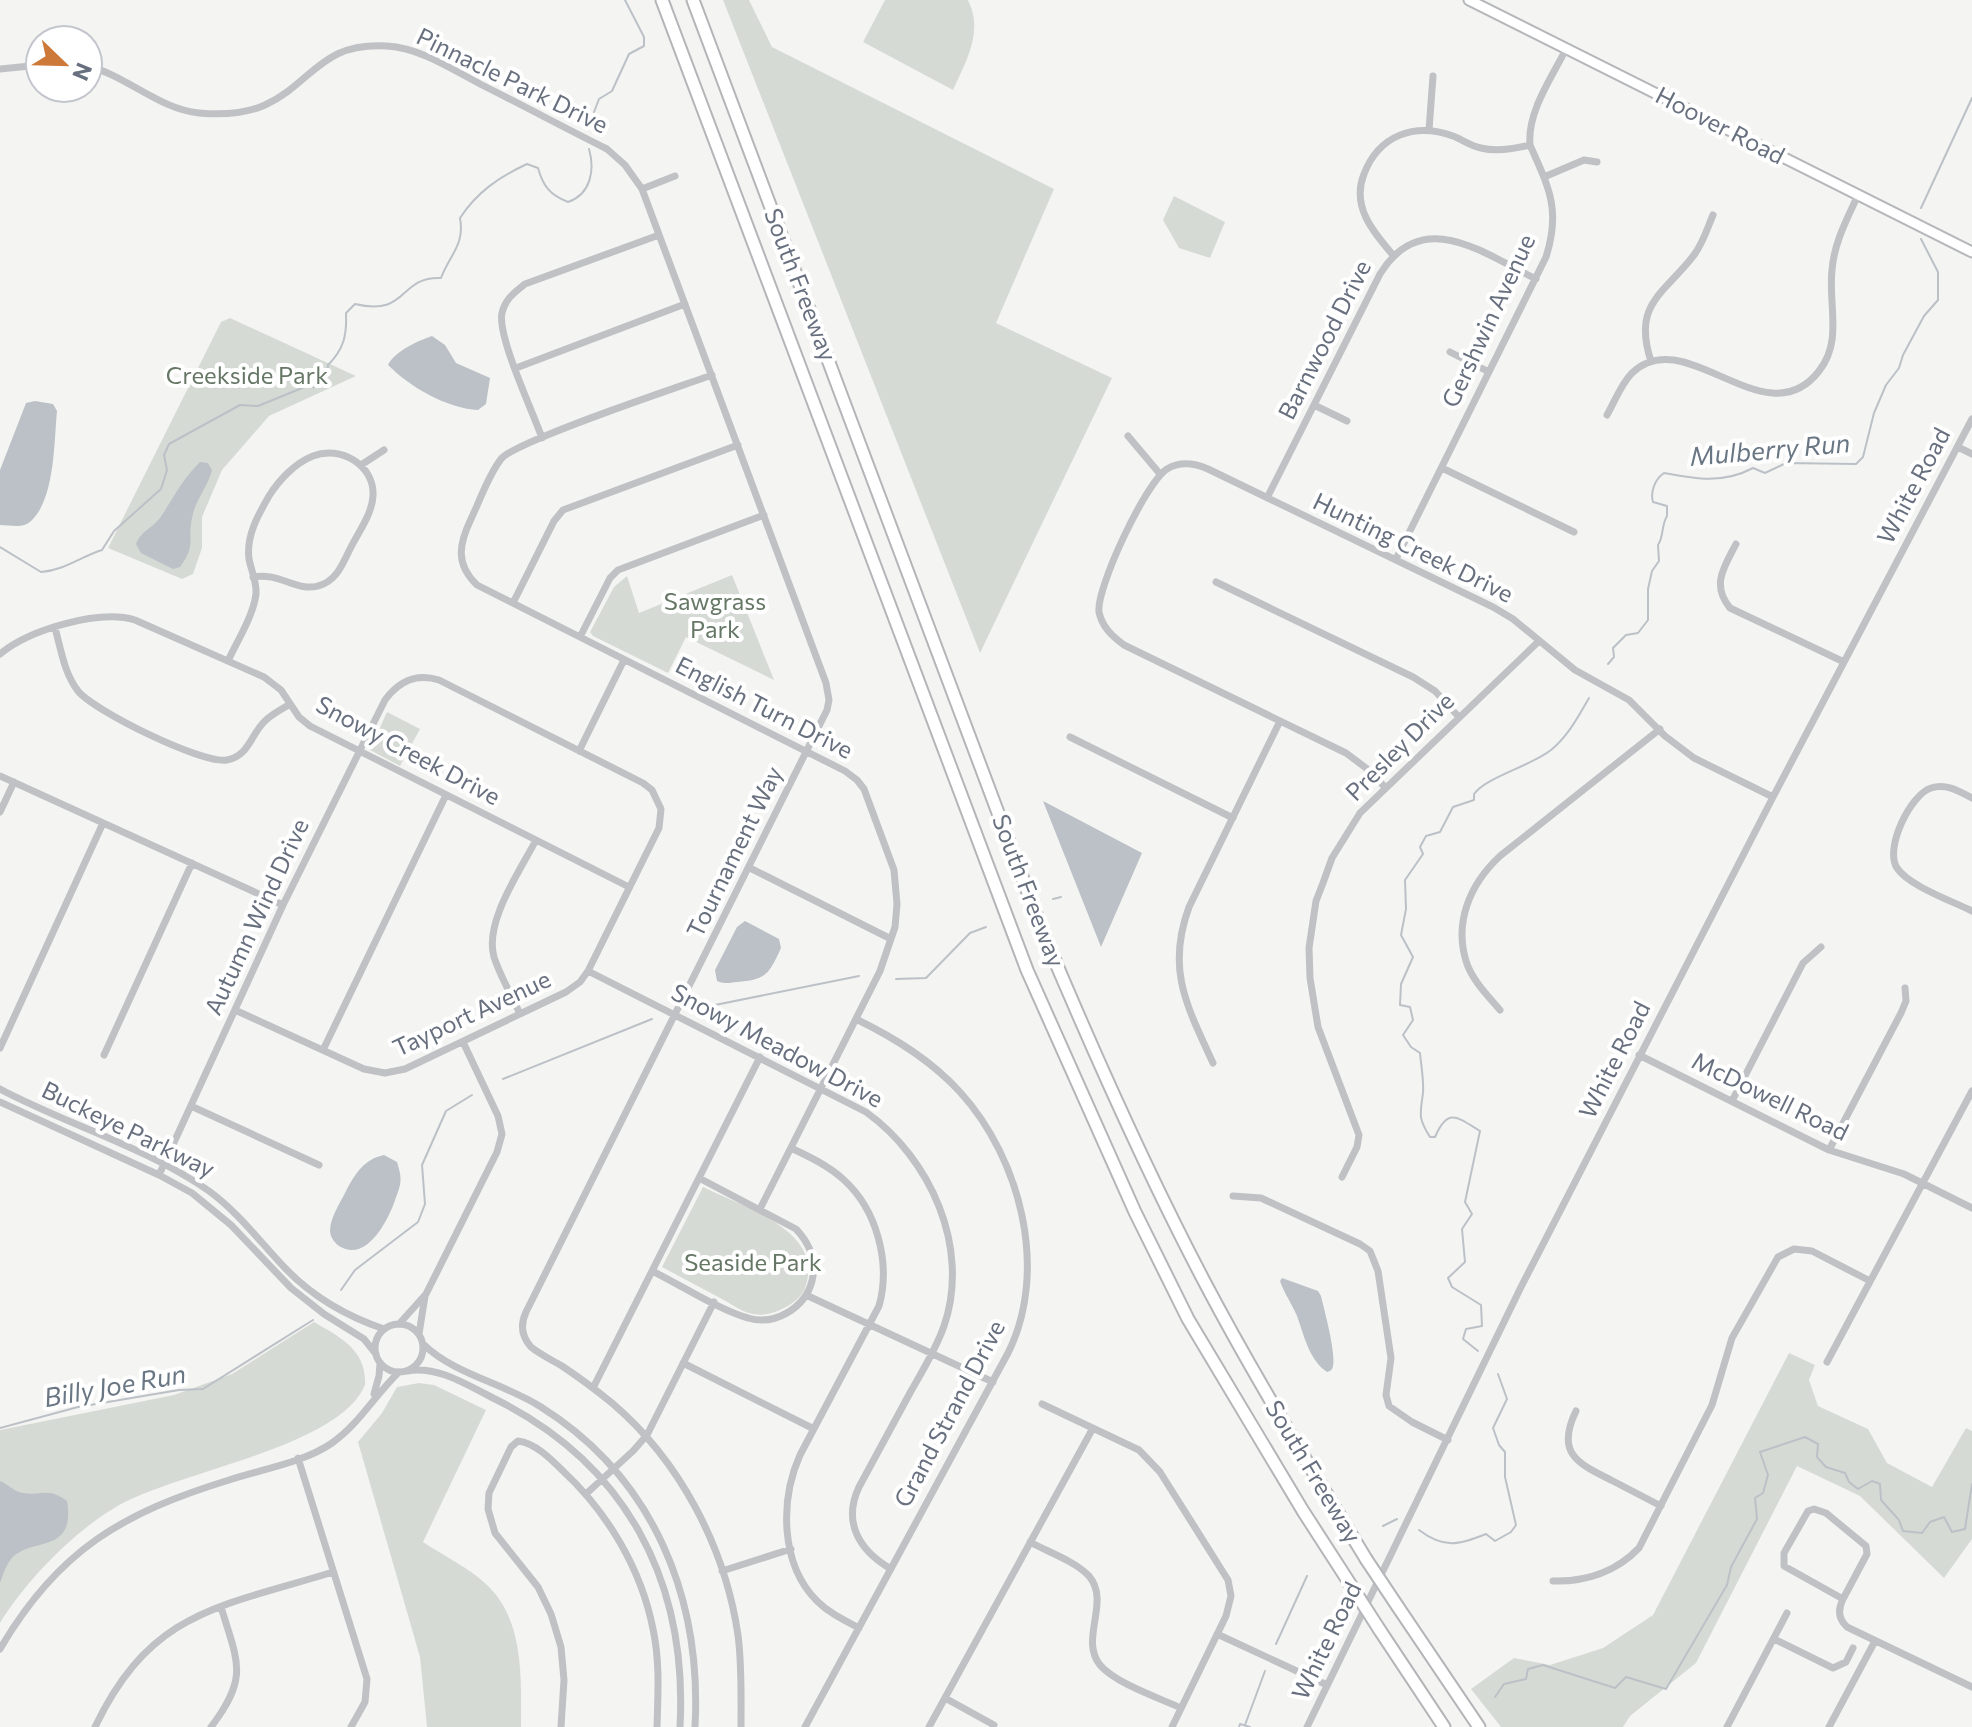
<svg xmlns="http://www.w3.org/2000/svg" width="1972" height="1727" font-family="Commissioner,sans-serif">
<rect width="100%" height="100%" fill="#f4f5f2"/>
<!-- green -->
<path fill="#d5dbd4" d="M723,0H749L772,47L1054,189L996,323L1112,378L980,653Z
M885,0H968C984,32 966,61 953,90L863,42Z
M1174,196L1225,222L1210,258L1179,248L1163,220Z
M230,318L356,376L269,416L222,470L202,517V548L193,574L182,579L108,548L221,322Z
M732,575L774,680L686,637L668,673L593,636L590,632L614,587L627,576L639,613Z
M387,712L420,729L400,766L370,750Z
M703,1187C739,1205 814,1227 808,1275C807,1286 803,1295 795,1301C782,1311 765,1318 749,1313C740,1311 730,1303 722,1299C702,1288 682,1278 662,1267Z
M314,1322C340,1337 367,1350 365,1385C339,1448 177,1471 116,1507C73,1532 26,1581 0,1623V1430L174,1395L232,1374Z
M1789,1353L1815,1365L1809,1380L1818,1406L1868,1429L1887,1463L1932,1487L1966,1428L1972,1431V1539L1944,1578L1860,1496L1797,1466L1696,1663L1630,1716L1623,1727H1501L1471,1689L1514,1658L1550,1665L1603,1648L1653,1615Z
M419,1383L434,1385L486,1410L423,1542C444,1556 468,1567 486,1584C525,1620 521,1679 521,1727H427L420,1657L358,1442L382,1413L397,1387Z"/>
<!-- water -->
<path fill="#bbc1c7" d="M432,336L445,345L456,363L490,378L486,404L478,410C446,408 410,387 388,365C394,352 417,341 432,336Z
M35,401L53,404L57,411C54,442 55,499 31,521C23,529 10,525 0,525V470L26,403Z
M200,462L208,463L212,470C208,487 195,500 192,518C187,541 197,544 180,567L173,569L141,553L136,544C141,530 154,528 162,515C175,495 182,480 200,462Z
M1043,801L1142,853L1101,947Z
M745,921L779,939L781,948C769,974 766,980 737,982C729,983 724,984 717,981L715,970L737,927Z
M384,1155L397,1162C403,1181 401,1184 394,1203C387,1222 366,1263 339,1246C335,1243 330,1237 330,1231C330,1218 340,1203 346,1191C355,1174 364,1159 384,1155Z
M1282,1278L1318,1291L1321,1296C1324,1309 1338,1359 1332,1369C1331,1371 1329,1371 1327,1372C1309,1360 1304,1335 1297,1316C1292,1304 1284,1293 1280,1281Z
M0,1481C8,1484 14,1492 23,1493C43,1496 47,1487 67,1501C76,1556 30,1536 11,1559C6,1565 3,1575 0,1583Z"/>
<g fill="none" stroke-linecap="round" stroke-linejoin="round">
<!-- stream -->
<path stroke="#bbc1c7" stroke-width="2" d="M588,128L599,99L612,91L629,54L644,46V37L625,0
M1921,208L1972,98
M0,547L41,572C65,570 80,557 102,550L114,531L161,489L167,470L164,455L169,444L240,405L258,406L307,386C324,391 327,380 328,365C344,349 347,335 346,313L355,304C409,317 398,276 441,278C450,254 465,245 460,218C477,192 499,177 527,164L538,168C543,186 550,195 568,202C591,194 595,170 589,149
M1608,664L1614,657L1613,648L1626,635L1638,633L1648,620V589L1652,571L1659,561L1658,545C1664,536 1661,526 1667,516V506L1653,502C1650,492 1655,479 1664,473C1696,479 1723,484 1753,468L1765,473L1786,463L1856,464L1863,457L1874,413L1886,385L1899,368L1903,355L1924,316L1938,300V272L1921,239
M1053,899L1061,897
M896,979L926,978L970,933L986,927
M700,1008L859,976
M503,1079L652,1019
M341,1290L355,1270L418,1222L425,1204L422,1165L446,1111L472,1095
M1478,1351L1463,1339L1466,1329L1482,1326L1481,1305L1452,1287L1448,1278L1465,1262L1462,1229L1472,1214L1465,1202L1480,1131C1457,1117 1448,1107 1435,1137H1430C1418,1118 1420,1115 1423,1093C1424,1080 1421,1065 1420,1053L1411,1047L1403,1035L1413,1020L1410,1007L1400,1005L1401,984L1413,957L1401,935L1406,909L1405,880L1423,854L1420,847L1426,836L1440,832L1453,807L1474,800V794C1486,777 1531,766 1551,750C1568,736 1578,717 1589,698
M0,1428L78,1407L179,1390L203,1389L313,1320
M1383,1526L1397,1519
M1419,1530C1444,1549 1459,1545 1486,1534L1495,1541L1511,1532L1516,1525L1505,1477V1452L1499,1445L1493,1428L1507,1399L1498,1374
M1276,1644L1307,1576
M1495,1697L1504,1684L1526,1679L1528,1669L1543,1665L1615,1688L1626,1677L1666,1689L1727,1585L1731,1567L1757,1519L1755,1498L1763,1493L1768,1475L1760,1452L1805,1437L1818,1444L1817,1457L1826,1467L1845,1473L1849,1482L1858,1489L1872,1481L1880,1484L1881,1500L1899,1520L1903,1531L1922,1533L1930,1522L1944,1517L1952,1532L1965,1529L1972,1484
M1245,1725L1265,1671
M1239,1727L1240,1724L1250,1727"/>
<defs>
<path id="major" d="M1469,0L1972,252"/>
<path id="highway" d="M662,0L1027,970L1135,1212L1188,1319L1303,1511L1354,1590
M693,0L1042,930C1092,1049 1144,1167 1204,1281C1254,1376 1310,1467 1366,1559
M1398,1607L1479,1727
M1379,1629L1444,1727"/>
</defs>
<!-- major casing -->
<use href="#major" stroke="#b4b6ba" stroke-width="13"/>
<!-- highway casing -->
<use href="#highway" stroke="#b4b5b9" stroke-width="15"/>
<!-- minor -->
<path stroke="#bfc1c5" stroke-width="7" d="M88,66C127,76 159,109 199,113C221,115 245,114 265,105C314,82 320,42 387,46C421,48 453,70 482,85C524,106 565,128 607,149L625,165L642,189L826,683L829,700L827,710L526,1312C520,1325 522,1337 531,1347C541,1355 552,1360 562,1366C580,1378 596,1390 612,1403C680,1461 725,1547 738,1635C742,1666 741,1696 741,1727
M0,69L40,65
M1429,130L1433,76
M1544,177L1584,160L1597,162
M642,189L675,176
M1393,255C1373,232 1351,206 1364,174C1379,135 1415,122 1453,136C1463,140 1471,146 1481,148C1497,152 1514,149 1530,145
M1450,352L1489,372
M1651,361C1632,304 1664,294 1694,255C1703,243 1707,229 1713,215
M516,368L685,304
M712,375C679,387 515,441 501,459C488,476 480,500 471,519C459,544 455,564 477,585L845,771L857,780L864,789L894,870L897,904L895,927L880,971L760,1209
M1314,405L1347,421
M1607,415C1615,401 1621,384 1632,373C1685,321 1766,440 1819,371C1843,341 1828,305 1832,270C1834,243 1847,219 1858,195
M1128,436L1160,474
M542,438C533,412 497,336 502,313C505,299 515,292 525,284L659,235
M1958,447L1972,454
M361,465L384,450
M1442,468L1574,532
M1267,498L1380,274C1422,206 1483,253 1536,279
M1736,544C1724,567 1711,585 1730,608L1844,662
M1396,559L1546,257C1561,210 1549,188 1530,145C1527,112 1552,77 1566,49
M1216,582L1413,677L1435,691L1458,716
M513,603L554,521L563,510L738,445
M55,628C61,649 64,673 78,691C94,711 204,765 227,760C249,756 251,734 265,721C272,714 281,710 290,704
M580,637L610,578L618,570L764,515
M0,654C29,630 98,609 135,620L264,677L281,690L299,717L310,726L629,887
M228,661C237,641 253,617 256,594C257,582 251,570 249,559C246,536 258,515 269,496C279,480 295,463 313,456C340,445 375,465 373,496C372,515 357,534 349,551C342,566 335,582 318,586C297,592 279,572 253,577
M1070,737L1233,818
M579,751L624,660
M0,776L283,905
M1385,787L1366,768L1346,753L1124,645C1112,636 1102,627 1099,612C1096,588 1146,482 1167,469C1180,461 1194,463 1208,469L1493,607L1513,619L1575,670L1629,700L1665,736L1694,758L1773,797
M1972,798C1959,791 1946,783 1931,788C1911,794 1884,848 1897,868C1909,886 1952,901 1972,911
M0,812L14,782
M750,868L891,939
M588,971L866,1112C930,1158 971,1247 944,1326C936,1349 923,1370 911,1391C894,1423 876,1455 859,1487C842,1523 860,1551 891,1569
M1500,1010C1489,997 1473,981 1467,964C1453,923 1470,884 1500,856L1660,729
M520,1014C512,996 500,976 494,957C484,922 520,871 536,840
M0,1048L103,823
M323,1050L446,795
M104,1055L192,863
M1639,1055L1829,1150L1904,1174L1972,1208
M1213,1063C1187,1006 1166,970 1189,907L1280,721
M0,1089C68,1125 146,1147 209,1191C239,1213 260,1242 286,1269C314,1298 346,1316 384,1329
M1732,1101L1803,963L1821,947
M0,1102L159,1175L192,1193L231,1225L291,1288L324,1314L364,1339L376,1354
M191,1106L319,1165
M791,1148C810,1157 829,1166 844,1180C877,1210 891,1263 879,1306L800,1455C780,1500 780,1564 817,1601C829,1613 844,1620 859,1628
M1829,1150L1901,1013L1906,1001L1905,988
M159,1175L283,905L385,700C399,681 416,673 439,680L643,783L652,790L661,809L659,828L588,971L580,982L566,992L405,1069L385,1073L364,1069L235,1010
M1342,1177L1357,1147L1359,1135L1318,1027L1310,978L1309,948L1316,901L1323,883L1332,858L1360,813L1539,641
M1233,1196L1261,1198L1360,1244L1370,1251L1378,1271L1391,1358L1386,1395L1389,1406L1412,1422L1448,1440
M652,1271C679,1284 721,1311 748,1318C775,1326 805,1308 812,1281C817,1261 810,1244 796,1229L699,1178
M806,1295L993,1382
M375 1348a24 24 0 1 1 48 0a24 24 0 1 1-48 0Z
M399,1324L426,1294L497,1152L502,1134L498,1116L463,1042
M419,1334L425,1296
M423,1344C455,1375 504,1383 541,1407C654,1478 702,1598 695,1727
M1827,1362L1972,1091
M683,1363L814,1429
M407,1371C437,1365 467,1385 493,1398C626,1463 688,1581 680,1727
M593,1388L760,1057
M374,1394L379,1376L380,1364
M1042,1404L1139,1450L1160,1472L1228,1580L1231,1596L1226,1616L1172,1727
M1576,1411C1556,1452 1576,1463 1611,1480C1628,1489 1644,1497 1661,1506
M298,1458L367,1679L365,1702L351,1727
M587,1493L633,1451L647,1435L714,1302
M1814,1509L1826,1513L1866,1546L1867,1554L1843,1599L1784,1566V1553L1808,1511Z
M1030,1542C1048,1552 1075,1561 1089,1576C1111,1602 1079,1639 1100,1665C1115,1683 1159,1698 1181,1708
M722,1571L791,1549
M1553,1581C1585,1582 1616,1572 1639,1548L1712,1405L1732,1338L1778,1257L1794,1249L1812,1251L1870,1281
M1843,1599C1838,1609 1838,1619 1847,1627L1972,1687
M1217,1634L1327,1685
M1774,1639L1833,1668L1846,1662L1853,1648
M0,1649C58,1550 122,1513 229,1480C262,1469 303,1463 332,1443C359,1424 375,1395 399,1372
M945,1698L994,1725
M95,1727C151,1610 220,1607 333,1572
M211,1727C249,1677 238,1663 221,1607
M561,1727L564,1680L561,1647L551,1614L538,1587L495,1533L488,1509L489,1493L511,1447L518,1441C535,1443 551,1459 563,1471C607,1512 641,1568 653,1629C660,1661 658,1694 657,1727
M805,1727L1008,1353C1049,1271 1021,1159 960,1092C931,1060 895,1038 856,1019
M929,1727L1093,1428
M1307,1727L1521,1287L1773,797L1972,419
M1727,1727L1787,1613
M1829,1727L1875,1641"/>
<!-- major -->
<use href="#major" stroke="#fff" stroke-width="9"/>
<!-- highway -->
<use href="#highway" stroke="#fff" stroke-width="11"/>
<defs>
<path id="highway-bridge" d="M1366,1559L1398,1607
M1354,1590L1379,1629"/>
</defs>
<!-- highway-bridge casing -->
<use href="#highway-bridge" stroke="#b4b5b9" stroke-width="15" stroke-linecap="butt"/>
<!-- highway-bridge -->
<use href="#highway-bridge" stroke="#fff" stroke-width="11"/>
</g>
<g text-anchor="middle" stroke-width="8" stroke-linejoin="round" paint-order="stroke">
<!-- street labels -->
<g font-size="24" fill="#68707f" stroke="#fff">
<text transform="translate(512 81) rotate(26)" y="8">Pinnacle Park Drive</text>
<text transform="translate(1720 126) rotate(27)" y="8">Hoover Road</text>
<text transform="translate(800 285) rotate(69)" y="8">South Freeway</text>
<text transform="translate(1489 321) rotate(-65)" y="8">Gershwin Avenue</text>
<text transform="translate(1325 340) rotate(-63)" y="8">Barnwood Drive</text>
<text transform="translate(1914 486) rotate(-62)" y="8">White Road</text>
<text transform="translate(1413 548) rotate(26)" y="8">Hunting Creek Drive</text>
<text transform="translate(764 708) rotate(27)" y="8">English Turn Drive</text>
<text transform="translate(1400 747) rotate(-45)" y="8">Presley Drive</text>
<text transform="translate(408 751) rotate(28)" y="8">Snowy Creek Drive</text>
<text transform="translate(735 852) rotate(-64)" y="8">Tournament Way</text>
<text transform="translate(1028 891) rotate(69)" y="8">South Freeway</text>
<text transform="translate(257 917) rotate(-65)" y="8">Autumn Wind Drive</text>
<text transform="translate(472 1014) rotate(-25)" y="8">Tayport Avenue</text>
<text transform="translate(777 1046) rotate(28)" y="8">Snowy Meadow Drive</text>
<text transform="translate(1615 1060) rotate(-63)" y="8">White Road</text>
<text transform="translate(1770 1097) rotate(26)" y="8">McDowell Road</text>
<text transform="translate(128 1130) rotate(26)" y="8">Buckeye Parkway</text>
<text transform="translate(950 1414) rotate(-62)" y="8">Grand Strand Drive</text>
<text transform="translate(1313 1472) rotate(59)" y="8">South Freeway</text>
<text transform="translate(1327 1641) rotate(-64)" y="8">White Road</text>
</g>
<!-- park labels -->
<g font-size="24" fill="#676" stroke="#fff">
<text x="247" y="384">Creekside Park</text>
<text x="715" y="610">Sawgrass<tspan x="715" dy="28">Park</tspan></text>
<text x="753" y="1271">Seaside Park</text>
</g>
<!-- water labels -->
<g font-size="26" font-style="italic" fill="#697683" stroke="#fff">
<text transform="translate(1770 450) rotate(-5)" y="9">Mulberry Run</text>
<text transform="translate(115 1386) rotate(-10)" y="9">Billy Joe Run</text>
</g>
</g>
<!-- north arrow -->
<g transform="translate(64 64) rotate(113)"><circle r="38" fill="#ffffff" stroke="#c3c6cc" stroke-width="2"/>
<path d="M0-6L14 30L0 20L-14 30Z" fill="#cd793a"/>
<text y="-12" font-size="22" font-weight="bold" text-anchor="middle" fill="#68707f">N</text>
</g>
</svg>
